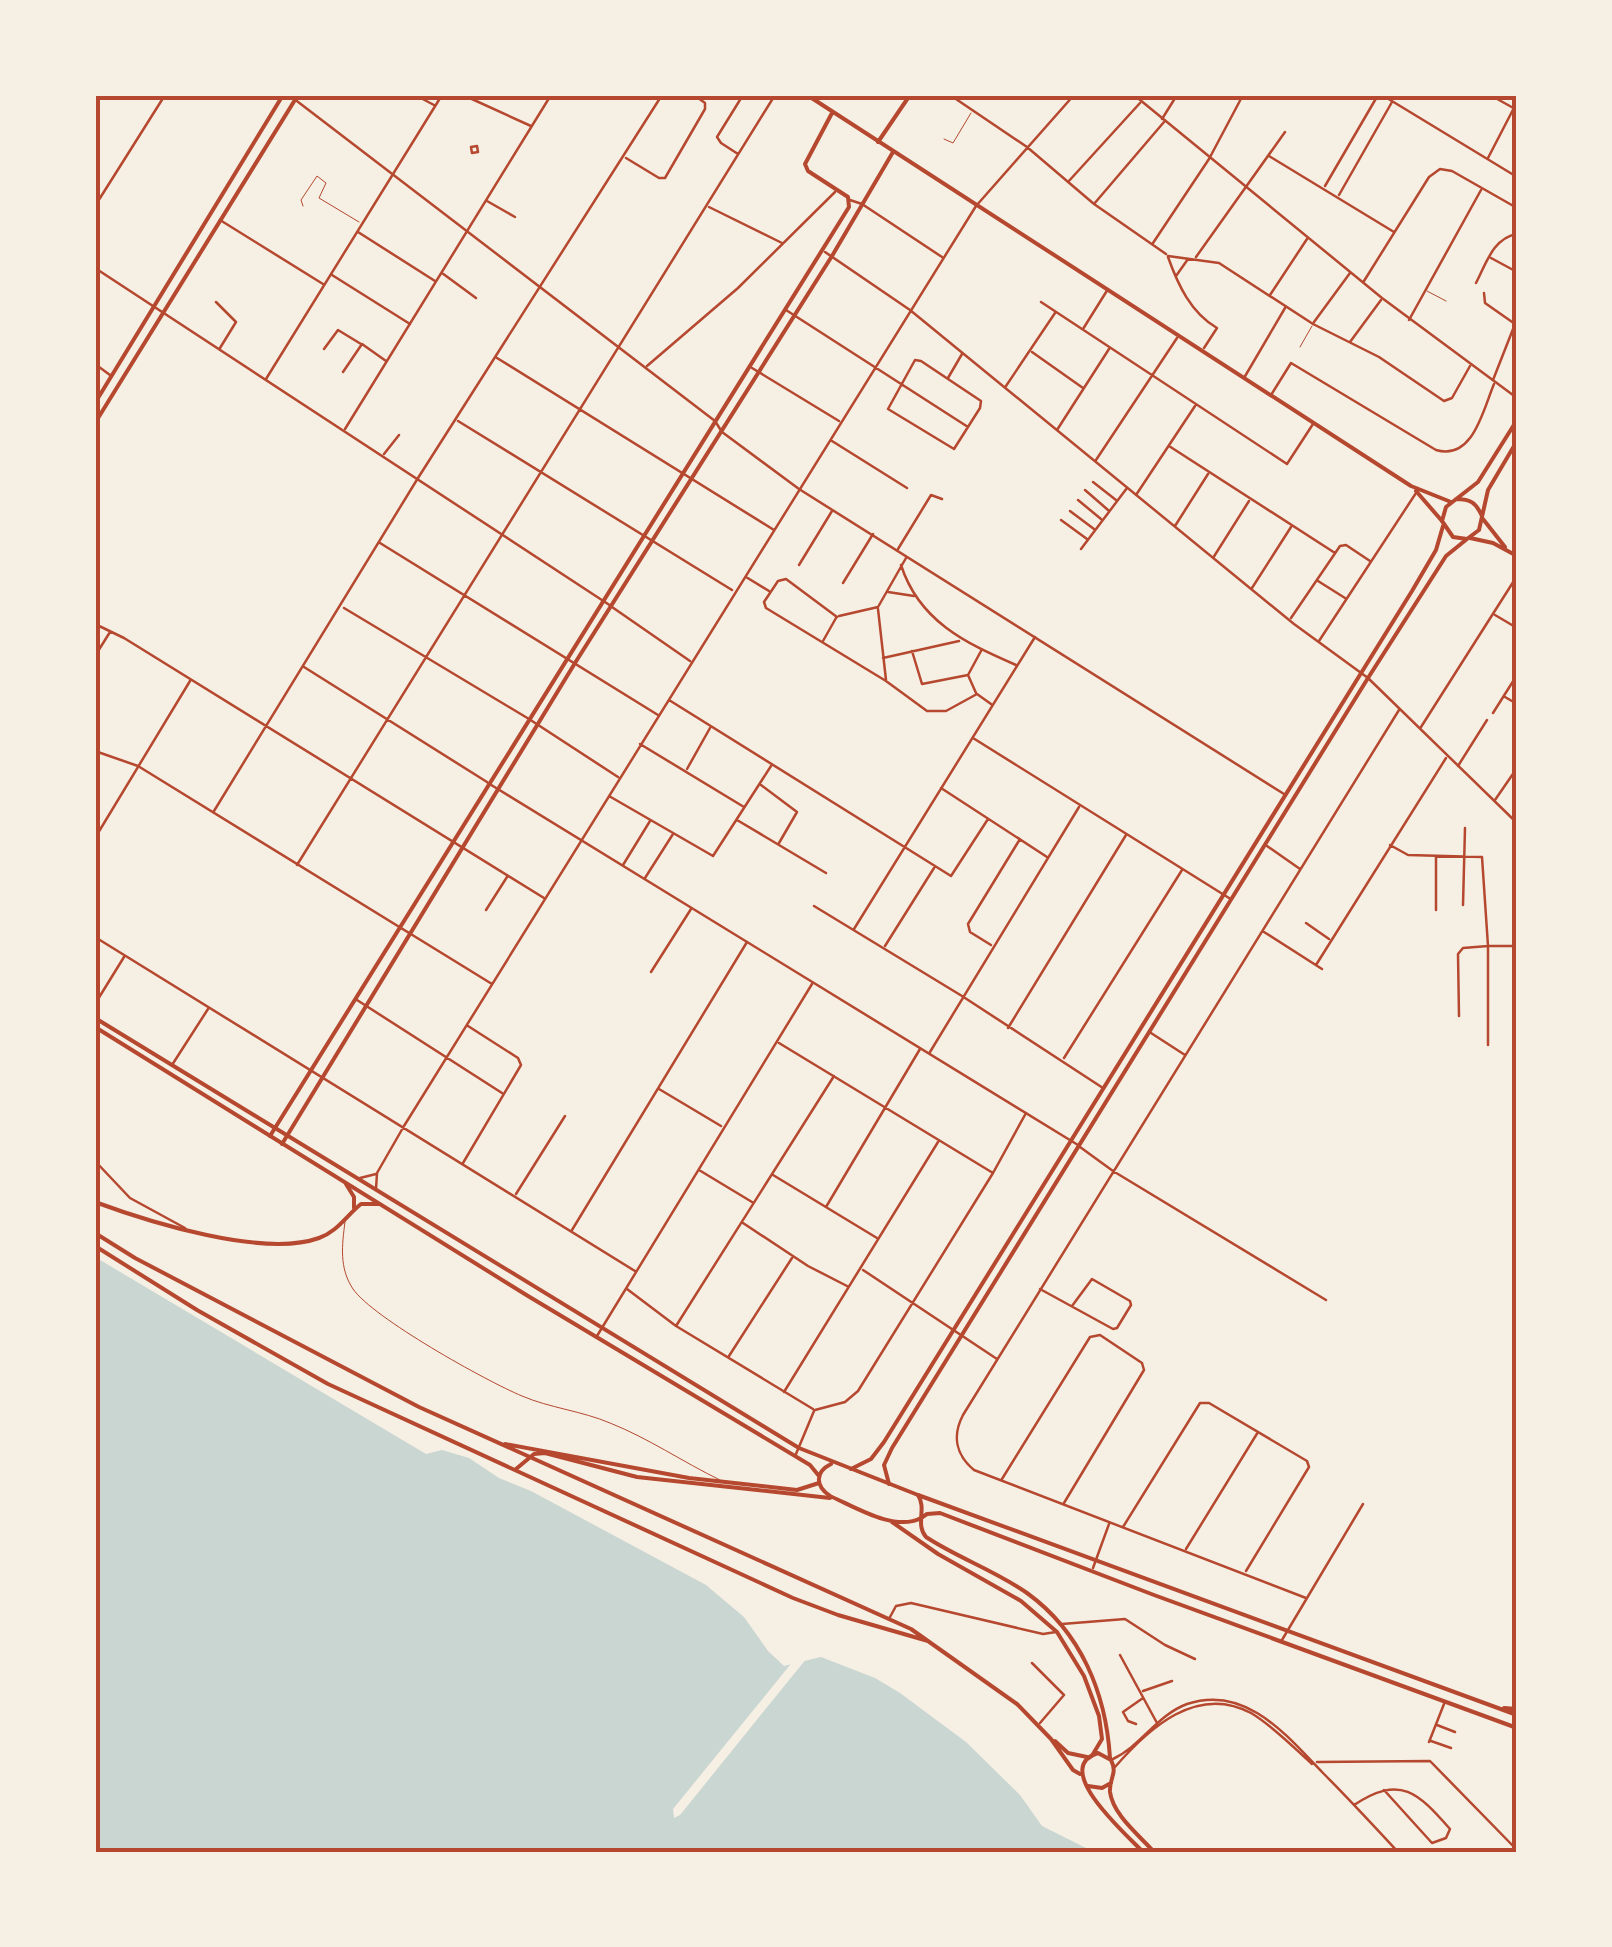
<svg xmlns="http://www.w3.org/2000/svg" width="1612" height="1947" font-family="Signika,sans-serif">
<rect width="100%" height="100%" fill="#f6efe4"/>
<!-- water -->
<path fill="#c9d6d2" d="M95,1257L426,1454L442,1450L469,1458L499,1478L531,1491L706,1585L744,1617L768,1651L784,1666L821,1657L875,1678L900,1693L966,1742L1020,1795L1042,1826L1094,1852H95Z"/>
<!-- pier -->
<path fill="#f6efe4" d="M811,1653L680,1815L674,1818L673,1809L794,1660Z"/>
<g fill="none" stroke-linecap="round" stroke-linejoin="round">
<!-- service -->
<path stroke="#b5482f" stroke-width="1" d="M944,139L953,143L971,113
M303,206L301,200L317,176L326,183L319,198L359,222
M1427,291L1446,301
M1300,347L1312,326
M345,1222C342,1245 339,1268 353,1289C373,1318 486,1381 522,1396C550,1408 582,1411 610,1423C648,1438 683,1462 720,1480"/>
<!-- minor -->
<path stroke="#b5482f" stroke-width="2.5" d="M415,95L434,105
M463,95L531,126
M950,95L1027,147L1094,204L1166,254
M1490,95L1517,110
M1162,119L1177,95
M477,146L478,152L472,153L471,147Z
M738,154L721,143L717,137L743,95
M1269,156L1394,232
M626,158L659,178H665L705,109V103L694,95
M1488,158L1517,102
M1068,182L1140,103
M1325,186L1378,95
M1339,195L1392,102
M850,200L862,204L942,257
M487,201L515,217
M1094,204L1164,122
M95,206L165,95
M709,207L782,243
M220,220L323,284
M358,232L435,281
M1153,243L1209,159L1243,95
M825,252L910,310L1294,624L1368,678L1517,823
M1168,256L1219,263L1313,324L1379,357L1444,401L1452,398L1470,366
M1168,257C1178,285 1191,313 1217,328L1204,348
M1196,257L1285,132
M1491,258L1517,272
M442,273L476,298
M332,275L410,324
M1176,276L1188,259
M1364,281L1429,177L1440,169L1452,171L1517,208
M1476,283C1486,264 1493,238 1517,234
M1484,293L1485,303L1515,324L1493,380
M1270,295L1307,239
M216,302L236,322L220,348
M1041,302L1287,464L1313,424
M786,310L968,427
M1409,320L1481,190
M1314,322L1350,273
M1083,329L1108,289
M1350,342L1381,300
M324,349L338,330L361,344
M1032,352L1083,388
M497,358L774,530
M915,360L921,361L981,401L980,408L954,449L888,409Z
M95,364L110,375
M647,366L738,288L835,192
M752,368L839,421
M343,372L362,344L386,361
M948,378L962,354
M1244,378L1285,308
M266,379L442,95
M1006,386L1055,313
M1271,395L1291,363L1436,450C1473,461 1483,410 1494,384
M458,421L732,590
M345,429L551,95
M1057,430L1109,349
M832,441L907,488
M1169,446L1335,553
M384,454L399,435
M1096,460L1177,338
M1093,482L1116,500
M1085,490L1108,510
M1136,495L1195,406
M1078,500L1101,519
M1070,511L1094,529
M1061,520L1087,539
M1175,526L1208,474
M380,543L658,715
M898,549L931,495L942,499
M1081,549L1127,488
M1213,558L1249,501
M799,565L832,511
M901,565C919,621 965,643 1016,665
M746,577L769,591
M1318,581L1345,598
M843,583L873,534
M1252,588L1291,527
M888,592L914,596
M612,607L690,661
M344,608L529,719L618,777
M878,609L886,680
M1495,615L1517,628
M839,616L878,607L906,558
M837,617L786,579L778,581L764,602L766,608L886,681L927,711H946L977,694L991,704
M1291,618L1340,546L1346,545L1370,561
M95,624L124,638L544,898
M823,641L836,618
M1319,641L1416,493
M912,651L922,684L968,675
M95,656L110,632
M883,658L959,641
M304,667L487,782
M976,693L968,675L981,651
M1505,697L1517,704
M669,700L951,876L988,819
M1493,713L1517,675
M1421,727L1517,576
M973,738L1229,898
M640,744L744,807
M95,751L138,766L492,984
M1458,766L1487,720
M687,769L710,728
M761,785L797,812L779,843
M941,788L1047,857
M609,796L713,856L771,766
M1495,800L1517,768
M214,811L418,478L662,95
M737,820L826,873
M95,838L190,681
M1390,845L1408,855L1482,857L1488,946H1517
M1267,846L1300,869
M1436,856V910
M297,865L775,95
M623,865L650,821
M645,878L673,834
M1463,905L1465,828
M814,906L962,996L1103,1088
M486,910L507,877
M1306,923L1329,939
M854,929L1035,637
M1264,932L1322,969
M95,937L635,1271
M991,945L970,932L968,924L1020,839
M885,946L934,868
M1316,965L1446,758
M651,972L691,909
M357,1000L502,1093
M95,1004L124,957
M1459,1016L1458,954L1463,948L1488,946V1045
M1008,1028L1126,835
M1151,1033L1185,1055
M779,1043L993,1173
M930,1052L1079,807
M1064,1058L1182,870
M172,1065L208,1009
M659,1089L721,1126
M1080,1147L1113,1171L1326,1300
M95,1161L130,1198L185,1228
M463,1163L521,1065L518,1058L468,1026
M699,1170L752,1202
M773,1175L877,1238
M360,1178L376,1174
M376,1189L377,1173L404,1126L976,206L1074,95
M516,1194L565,1116
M826,1207L920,1049
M743,1223L808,1266L847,1286
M572,1230L747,942
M863,1270L997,1359
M627,1289L676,1326L813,1409
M1040,1289L1113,1329L1117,1328L1131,1305L1130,1301L1092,1279L1072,1306
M676,1326L834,1076
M597,1336L812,984
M729,1356L792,1258
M784,1392L938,1142
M815,1410L845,1402L858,1391L993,1173L1026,1113
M796,1454L814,1411
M1002,1479L1090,1337L1100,1335L1142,1363L1144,1370L1064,1503
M1123,1527L1200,1403H1209L1307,1461L1309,1467L1246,1571
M1186,1549L1258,1432
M1093,1568L1109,1524
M1306,1598L974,1470C956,1455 952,1436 963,1415L1399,710
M890,1617L896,1606L911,1603L1043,1634L1056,1632
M1062,1624L1125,1619L1165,1645L1195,1659
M1282,1640L1363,1504
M1120,1655L1157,1723
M1032,1663L1064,1695L1040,1723
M1143,1691L1172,1681
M1136,1724L1128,1721L1123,1712L1143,1698
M1437,1725L1455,1732
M1431,1741L1451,1748
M1429,1742L1444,1704
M1113,1759C1141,1746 1157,1715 1187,1704C1246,1684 1287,1736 1323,1773C1349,1799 1373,1825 1398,1852
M1317,1762L1430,1761L1517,1850
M1115,1767C1149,1728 1197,1684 1251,1713C1273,1726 1293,1747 1312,1764
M1354,1805C1401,1774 1418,1793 1450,1829L1446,1838L1432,1843L1384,1790"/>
<!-- tertiary -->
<path stroke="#b5482f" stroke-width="2.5" d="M289,95L715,421L722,432L799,489L1284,794
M1134,95L1382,298L1517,398
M1382,95L1517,177
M95,268L611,606
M488,783L1078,1145"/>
<!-- secondary -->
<path stroke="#b5482f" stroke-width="4" d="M807,95L1411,486L1451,502
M878,142L910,95
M1416,491L1442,521
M1483,519L1505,547
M1470,538L1493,543L1517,556
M270,1136L849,207L848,197L808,171L805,164L832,113
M282,1144L575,663L832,256L893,152
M346,1184L354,1197V1208
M95,1202C149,1222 264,1258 319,1238C338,1231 346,1216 361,1204H379
M95,1233L135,1258L419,1407L911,1629L1017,1704L1051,1739L1073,1770L1080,1774
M95,1246L197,1310L328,1384L793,1598L838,1615L928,1641
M505,1444L689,1478L797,1490L819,1483
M516,1469L534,1454L545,1453L637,1477L830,1498
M918,1495L1517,1715
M921,1518L927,1514L940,1513L1154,1595L1517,1728
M1504,1708L1517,1709
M1055,1741L1068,1753L1087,1757"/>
<!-- primary -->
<path stroke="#b5482f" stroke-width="4" d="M95,403L283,95
M1517,420L1478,482L1446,507L1442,521L1453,537L1467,539L1479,530L1488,490L1517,441
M95,423L298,95
M1456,499C1471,499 1476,503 1482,516
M95,1018L799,1448L918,1495C927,1509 915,1524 926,1537C958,1558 996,1571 1027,1593C1081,1632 1106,1693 1110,1758
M95,1027L528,1296L810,1465L819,1476
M831,1464C815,1472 815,1486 830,1496C855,1507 895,1532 921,1518
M851,1469L871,1459L884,1442L1412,591L1436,550L1443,526
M889,1484L884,1465L892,1448L1368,678L1446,556L1467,539
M892,1522L938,1554L1021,1601L1057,1632L1084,1676L1099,1716L1102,1739L1093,1754
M1088,1786L1102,1788L1111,1783
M1143,1852C1126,1834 1050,1768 1098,1753L1111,1760C1118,1774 1109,1778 1110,1792C1113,1815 1139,1835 1154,1852"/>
</g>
<!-- border -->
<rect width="1612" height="1947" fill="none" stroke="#f6efe4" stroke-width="195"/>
<rect x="98" y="98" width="1416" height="1752" fill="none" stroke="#b5482f" stroke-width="4"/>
</svg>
